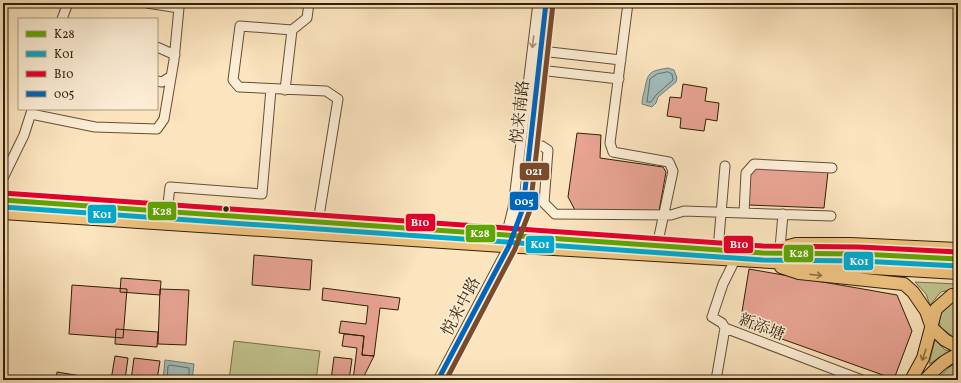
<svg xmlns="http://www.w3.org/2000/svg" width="961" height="383" font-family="Vollkorn,'Noto Serif SC',serif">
<rect width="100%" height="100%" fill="#fbe4be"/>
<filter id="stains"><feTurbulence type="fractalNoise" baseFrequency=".005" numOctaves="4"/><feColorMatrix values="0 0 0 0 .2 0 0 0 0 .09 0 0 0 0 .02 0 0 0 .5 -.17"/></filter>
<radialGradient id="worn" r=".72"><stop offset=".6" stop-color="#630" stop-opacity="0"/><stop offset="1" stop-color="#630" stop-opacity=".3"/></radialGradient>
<!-- green -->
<path fill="#c2c38f" stroke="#79714b" d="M915,282L958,284V288L941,292L930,305L926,294Z
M958,300V340L940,327C938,311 943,305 958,300Z
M935,340L945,350L952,351L929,364Z
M234,341L320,351L316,380H229Z
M958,360V380H936L955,362Z"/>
<!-- water -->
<path fill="#a2bcbb" stroke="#747d73" d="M668,68L674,70L677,78L676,82L658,97L656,103L652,107L642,104C642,98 644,93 645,88C648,71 651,71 668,68Z
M165,360L194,364L192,380H163Z"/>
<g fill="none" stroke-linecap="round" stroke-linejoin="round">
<!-- shore -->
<path stroke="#696e61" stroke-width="1" d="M668,72L672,74L673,80L656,95L651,102H647L650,79L657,74Z
M167,380L168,366L170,365L189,368V380"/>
</g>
<!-- building -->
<path fill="#e8a393" stroke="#301f07" d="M683,84L707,88L705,101L719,103L717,121L706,119L704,131L680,128L681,118L667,116L670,97L681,98Z
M577,133L601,135L600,158L663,167L666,172L659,211L575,210L568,197Z
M757,167L828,172L824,208L749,205L750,173Z
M254,255L312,260L310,290L252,285Z
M749,269L897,295L912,331L894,379L740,324Z
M121,278L161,281L160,295L120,292Z
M72,285L127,289L123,338L69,334Z
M323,288L400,298L398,310L380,308L374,356L362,355L364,336L339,333L341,321L366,324L368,306L322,300Z
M160,289L189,290L186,345L158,344Z
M116,329L158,332L157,347L115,344Z
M344,334L364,336L362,355L374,356L362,380H353L357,348L342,346Z
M115,356L128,358L125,380H111Z
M334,357L352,359L349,380H331Z
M134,358L160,361L157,380H131Z
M57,372L105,380H56Z"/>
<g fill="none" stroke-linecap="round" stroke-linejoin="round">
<defs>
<path id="minor" d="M628,3L610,143L613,152L669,162L673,171L657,246
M62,19L68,3
M292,30L240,26L233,80L239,87L326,91L338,99L318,222
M157,47L175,55
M541,51L621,60
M539,70L619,79
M157,81L162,82L170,77
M285,90L292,30L307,18L309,3
M31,114L95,127L157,129L164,119L174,60L179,8L147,3
M530,146H542L548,150L544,203L555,214L671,215L684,211L831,216
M3,178L24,135L32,110
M167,212L170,187L262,194L271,89
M744,213L746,173L754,164L832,168
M505,240L513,208L538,3
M780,248L783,214
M718,250L725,166
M735,260L723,284L712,317L722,323L725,328L862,380
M438,380L509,246L523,208L546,3
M716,380L725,328"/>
<path id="major" d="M3,200L763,253L860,254L958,259
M3,213L503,246L958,273
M774,250L796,244H850L958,249
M781,267L799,273L904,284L913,292L926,311L932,328L945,340L958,347
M911,380L923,358L936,309L952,295H958
M925,380C935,370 944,359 958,355"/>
</defs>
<!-- minor casing -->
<use href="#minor" stroke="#635035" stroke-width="11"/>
<!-- major casing -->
<use href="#major" stroke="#301f07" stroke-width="14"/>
<!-- minor -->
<use href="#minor" stroke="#fcedd5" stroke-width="9"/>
<!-- major -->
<use href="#major" stroke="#eec27f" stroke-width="12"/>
<defs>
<path id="bus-1" d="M3,200L763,253L860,254L958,259"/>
<path id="bus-2" d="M3,207L763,260L860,261L958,266"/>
<path id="bus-3" d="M3,193L763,246L860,247L958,252"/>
<path id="bus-4" d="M438,380L509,246L523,208L546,3"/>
<path id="bus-5" d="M446,380L515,249L530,210L553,4"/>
</defs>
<!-- bus-1 casing -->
<use href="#bus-1" stroke="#fcedd5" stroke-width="8"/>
<!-- bus-2 casing -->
<use href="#bus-2" stroke="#fcedd5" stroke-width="8"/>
<!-- bus-3 casing -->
<use href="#bus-3" stroke="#fcedd5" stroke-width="8"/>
<!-- bus-4 casing -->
<use href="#bus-4" stroke="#fcedd5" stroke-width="8"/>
<!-- bus-5 casing -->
<use href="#bus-5" stroke="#fcedd5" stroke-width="8"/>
<!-- bus-1 -->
<use href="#bus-1" stroke="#5fa503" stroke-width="5"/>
<!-- bus-2 -->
<use href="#bus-2" stroke="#00a9ce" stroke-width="5"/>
<!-- bus-3 -->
<use href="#bus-3" stroke="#e4002b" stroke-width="5"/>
<!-- bus-4 -->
<use href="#bus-4" stroke="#0065bd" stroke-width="5"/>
<!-- bus-5 -->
<use href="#bus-5" stroke="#7a4b2a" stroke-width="5"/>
</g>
<!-- one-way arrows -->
<defs><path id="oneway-shaft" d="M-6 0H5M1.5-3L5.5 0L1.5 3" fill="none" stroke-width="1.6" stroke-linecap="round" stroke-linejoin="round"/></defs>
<use stroke="#a09078" href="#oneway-shaft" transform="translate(533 42) rotate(97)"/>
<g stroke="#8f7043">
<use href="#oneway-shaft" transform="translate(816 275) rotate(6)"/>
<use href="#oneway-shaft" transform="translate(924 355) rotate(109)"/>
</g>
<!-- markers -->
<circle fill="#301f07" stroke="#fcedd5" stroke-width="1.5" cx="226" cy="209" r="3.5"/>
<g text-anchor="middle" stroke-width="3" stroke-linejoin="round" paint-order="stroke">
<!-- street labels -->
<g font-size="16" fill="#301f07" stroke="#fcedd5">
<text transform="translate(519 112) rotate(-84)" y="6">悦来南路</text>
<text transform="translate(460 306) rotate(-62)" y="6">悦来中路</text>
<text transform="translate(762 326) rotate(21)" y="6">新添塘</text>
</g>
</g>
<g stroke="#fcedd5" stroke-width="1.5">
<rect x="519" y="162" width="31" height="19" rx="4" fill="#7a4b2a"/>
<rect x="509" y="191" width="30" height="20" rx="4" fill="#0065bd"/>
<rect x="147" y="201" width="30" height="20" rx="4" fill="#5fa503"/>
<rect x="87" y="204" width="30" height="20" rx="4" fill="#00a9ce"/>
<rect x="405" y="213" width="31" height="19" rx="4" fill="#e4002b"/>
<rect x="465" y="224" width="31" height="19" rx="4" fill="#5fa503"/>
<rect x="723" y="235" width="31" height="19" rx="4" fill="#e4002b"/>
<rect x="525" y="235" width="30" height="19" rx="4" fill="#00a9ce"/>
<rect x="783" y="244" width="31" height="19" rx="4" fill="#5fa503"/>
<rect x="843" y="251" width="31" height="20" rx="4" fill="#00a9ce"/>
</g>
<g font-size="11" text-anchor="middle" font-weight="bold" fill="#fff">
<text x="534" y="175">021</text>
<text x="524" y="205">005</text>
<text x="162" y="215">K28</text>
<text x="102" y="218">K01</text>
<text x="420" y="226">B10</text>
<text x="480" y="237">K28</text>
<text x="739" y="248">B10</text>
<text x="540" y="248">K01</text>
<text x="799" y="257">K28</text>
<text x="859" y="265">K01</text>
</g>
<!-- margin -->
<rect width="961" height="383" fill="none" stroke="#fbe4be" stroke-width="16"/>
<rect x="4" y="4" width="953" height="375" fill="none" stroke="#301f07" stroke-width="2"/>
<rect x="8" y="8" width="945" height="367" fill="none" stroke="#301f07"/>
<!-- legend -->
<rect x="18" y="18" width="140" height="92" fill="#fcedd5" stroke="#aa9b83"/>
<rect x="26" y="31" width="20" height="6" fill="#5fa503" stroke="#aa9b83"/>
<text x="54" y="38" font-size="12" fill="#301f07">K28</text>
<rect x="26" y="51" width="20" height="6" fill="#00a9ce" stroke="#aa9b83"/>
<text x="54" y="58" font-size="12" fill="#301f07">K01</text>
<rect x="26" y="71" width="20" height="6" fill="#e4002b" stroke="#aa9b83"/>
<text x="54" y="78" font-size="12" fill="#301f07">B10</text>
<rect x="26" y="91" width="20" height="6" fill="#0065bd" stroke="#aa9b83"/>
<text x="54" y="98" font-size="12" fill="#301f07">005</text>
<rect width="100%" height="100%" filter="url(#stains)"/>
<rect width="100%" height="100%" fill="url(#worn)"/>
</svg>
